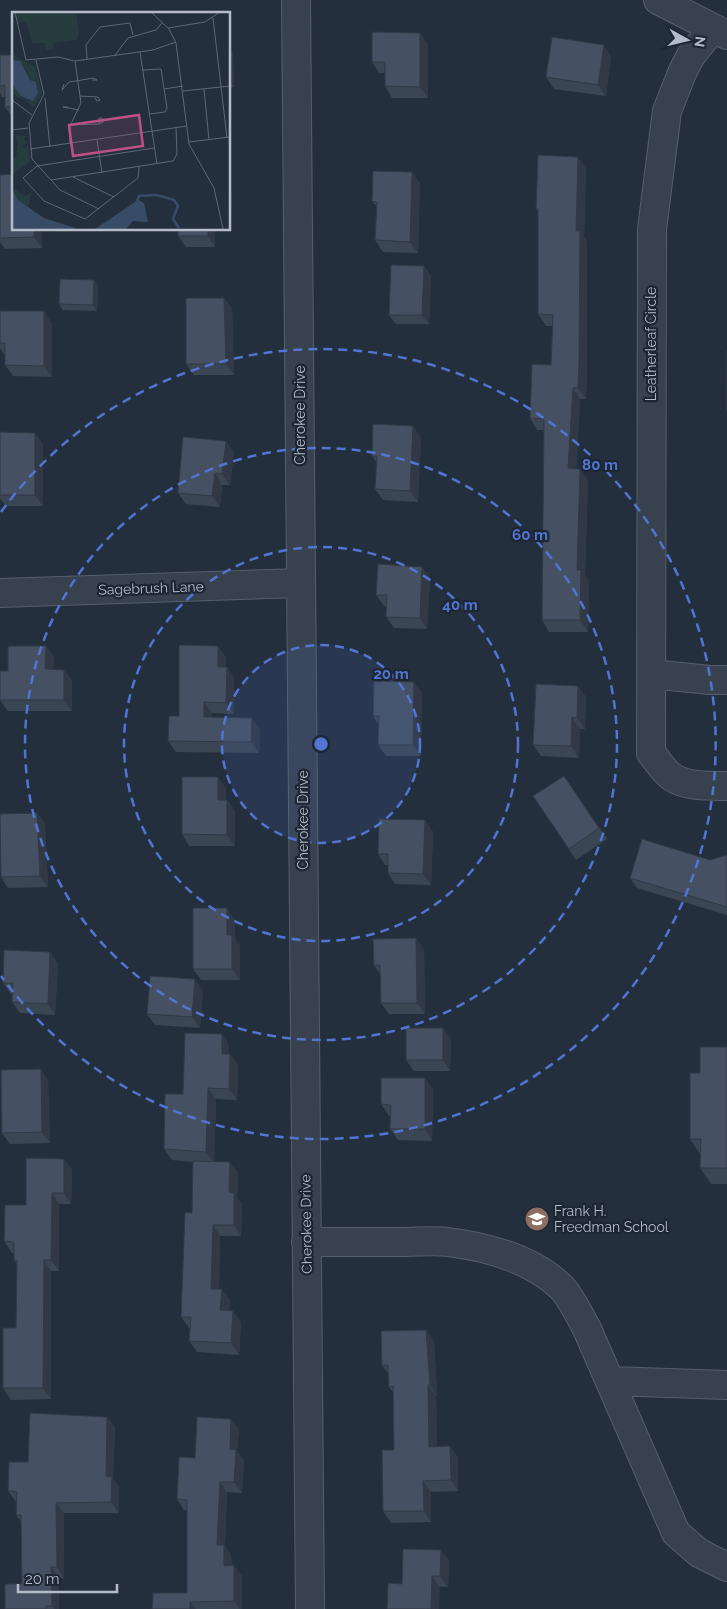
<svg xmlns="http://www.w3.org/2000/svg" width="727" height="1609" font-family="Raleway,sans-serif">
<rect width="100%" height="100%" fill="#242f3e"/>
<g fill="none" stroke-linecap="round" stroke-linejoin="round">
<defs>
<path id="minor" d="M296,0L310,1609
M658,0L727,35
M713,28L690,57L682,73L667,111L652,229L651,753C658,761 663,771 672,777C687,787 710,786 727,786
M0,593L301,583
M651,674L710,680H727
M306,1242C338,1242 370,1242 402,1242C417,1242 434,1240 448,1242C487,1247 532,1259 561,1287C572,1298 579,1315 587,1329L676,1533L699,1553L727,1567
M610,1381L727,1385"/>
</defs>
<!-- minor casing -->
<use href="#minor" stroke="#565f6c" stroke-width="30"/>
<!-- minor -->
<use href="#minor" stroke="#38414e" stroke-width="28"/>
</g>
<!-- wall -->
<path fill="#3b4654" d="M428,44V98H392L385,86V73H379L372,62Z
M229,49L233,54L234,87L229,88L230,113H229Z
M0,55H14V118L5,107V97H2L0,93Z
M611,56L606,96L554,89L546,77Z
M586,168L584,237L587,242V372L586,399H580L576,469L588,480L585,576L589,581L588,632H549L542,620L544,430H537L530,418L551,365L553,326H546L538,314V212L536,209Z
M412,172L420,184L418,253L383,252L375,240L377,207L372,201Z
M0,175L14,229H41L42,248L5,249L0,242Z
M215,229V247H186L178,236Z
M424,266L431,276L429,324H396L389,315Z
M94,280L98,286L97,311L63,310L59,304Z
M224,298L232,309L234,375H194L186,364Z
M0,311L52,323V377L13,376L5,365V354H4L0,348Z
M0,432L43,444V506H6L0,498Z
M421,437L418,502L383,500L375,489L377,463L372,456Z
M234,452L230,485H222L220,507L186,504L178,493Z
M422,567L430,578L427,629L394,628L386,617V606H384L376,595Z
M46,646L54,657L53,670H64L72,681V711H8L0,700L8,671Z
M226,657V667H227L234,678V714L212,713V717L260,729L259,753L176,752L168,741L179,716Z
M578,686L586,697L585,729H580L579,758L541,756L533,745Z
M422,693L421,756H386L378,745V724L373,716Z
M564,776L607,839L576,860L533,796Z
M226,788V800H227L235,811V846H189L182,834Z
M37,813L45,824L48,887L8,888L1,877Z
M425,820L433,832L431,885L395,884L388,873V865H385L378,854Z
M727,855V915L637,888L630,878L710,860Z
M235,920V939L240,946V980H201L193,969Z
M424,949L425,1014H389L381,1003L380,974L374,965Z
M58,963L55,1015L20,1013L12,1002V994H11L3,983Z
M203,990L200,1028L155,1025L147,1014Z
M443,1028L451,1039L450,1071H414L406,1060Z
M229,1045V1054L238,1065L237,1100L216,1099L214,1161L238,1173L237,1197L242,1204L241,1236H220L219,1289H222L230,1300L229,1310L241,1322L239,1355L197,1352L189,1341L190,1328H189L181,1317L192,1213L193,1162L172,1160L164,1149L183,1094Z
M727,1047V1184H711L700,1168V1154L690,1139L700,1073Z
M48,1080L50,1143L10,1144L2,1133Z
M433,1089L432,1141L398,1140L390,1129L391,1116H389L381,1104Z
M64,1159L72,1170L71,1204H59V1271H51V1399L11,1400L3,1388L16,1328L17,1265L14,1260V1253H12L4,1241L26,1205Z
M434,1341L437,1396H436L437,1447L458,1457V1491L431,1492V1522L391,1523L383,1511L394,1450L393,1392L389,1387V1375L382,1365Z
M107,1417L115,1427L113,1479L119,1487V1513H64V1578H59V1609H5L22,1584L21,1522L16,1515V1502L8,1491L28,1462Z
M239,1429L237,1451L244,1460L242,1493L227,1492L225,1545L231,1555L232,1565L242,1576V1609H152L187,1593V1510H184L177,1499L195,1458Z
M441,1550L449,1561L448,1587L402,1584Z"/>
<!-- shaded-wall -->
<path fill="#303945" d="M420,33L428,44V98L420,87Z
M604,45L611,56L606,96L598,85Z
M229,49L233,54L234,87L229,80Z
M229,88L230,113L229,112Z
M578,157L586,168L584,237L587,242V372L586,399L578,388L576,231Z
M412,172L420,184L418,253L410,242Z
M229,189L232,194L231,220L229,217Z
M34,229H41L42,248L34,237Z
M208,229H215V247L208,236Z
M424,266L431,276L429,324L422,315Z
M94,280L98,286L97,311L93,305Z
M224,298L232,309L234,375L226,364Z
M44,311L52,323V377L44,366Z
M573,388L580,399L576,480L568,468Z
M413,426L421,437L418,502L410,491Z
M35,433L43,444V506L35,495Z
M226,441L234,452L230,485L222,474Z
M580,469L588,480L585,576L589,581L588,632L580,620L577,570Z
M215,473L222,485L220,507L212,496Z
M422,567L430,578L427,629L420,618Z
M46,646L54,657L53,680L45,669Z
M218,646L226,657V678L218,667Z
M227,667L234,678V714L226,703Z
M64,670L72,681V711L64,700Z
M414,682L422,693L421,756L413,745Z
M578,686L586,697L585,729L577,718Z
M204,702L212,713V728L204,717Z
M572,717L580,729L579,758L571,746Z
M252,718L260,729L259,753L251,742Z
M218,777L226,788V811L218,800Z
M227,800L235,811V846L227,835Z
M37,813L45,824L48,887L40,876Z
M425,820L433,832L431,885L423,874Z
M227,908L235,920V939L240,946V980L232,969L227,935Z
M416,938L424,949L425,1014L417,1003Z
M50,952L58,963L55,1015L48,1004Z
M195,979L203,990L200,1028L192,1017Z
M443,1028L451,1039L450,1071L443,1060Z
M222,1034L229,1045V1065L222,1054Z
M230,1054L238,1065L237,1100L229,1089Z
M41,1069L48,1080L50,1143L42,1132Z
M425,1078L433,1089L432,1141L425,1129Z
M208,1088L216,1099L214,1163L206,1152Z
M64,1159L72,1170L71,1204L64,1193Z
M230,1162L238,1173L237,1197L242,1204L241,1236L234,1225L229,1192Z
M52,1193L59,1204V1271L51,1260Z
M213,1225L220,1236L219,1300L211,1289Z
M44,1260L51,1271V1399L43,1388Z
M222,1289L230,1300L228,1321L220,1310Z
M233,1311L241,1322L239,1355L231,1343Z
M426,1330L434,1341L437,1396L430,1385Z
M428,1385L436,1396L437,1458L429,1447Z
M107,1417L115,1427L113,1479L119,1487V1513L111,1502L106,1476Z
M231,1419L239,1429L237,1451L244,1460L242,1493L234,1482L230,1449Z
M450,1446L458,1457V1491L451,1480Z
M423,1481L431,1492V1522L424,1511Z
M220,1482L227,1492L225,1545L231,1555L232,1576L224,1566L217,1545Z
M56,1503L64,1513V1578L57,1567Z
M441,1550L449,1561L448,1587L440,1576Z
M234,1565L242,1576V1609H240L234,1601Z
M51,1567L59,1578V1609H54L52,1606Z
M432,1576L440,1587L439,1609H431Z
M190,1602L196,1609H190Z"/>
<!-- building -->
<path fill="#455162" stroke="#303945" d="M372,32L420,33V87L385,86V62H372Z
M552,37L604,45L598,85L546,77Z
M0,55H14V106L5,107V85L0,86Z
M538,155L578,157L576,231H580L579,361L578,388H573L568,468L580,469L577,570H581L580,620H542L544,419L530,418L532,364L551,365L553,315L538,314V209H536Z
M373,171L412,172L410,242L375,240L377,202L372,201Z
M14,174V229H34V237L0,238V175Z
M178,229H208V236H178Z
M391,265L424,266L422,315H389Z
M60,279L94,280L93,305L59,304Z
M186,298H224L226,364H186Z
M0,311H44V366L5,365V343H0Z
M727,351V410H726Z
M373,424L413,426L410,491L375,489L377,456H372Z
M0,432L35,433V495H0Z
M183,437L226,441L222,474L215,473L212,496L178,493Z
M378,564L422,567L420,618L386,617L387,595H376Z
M179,645L218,646V667H227L226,703L204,702V717L252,718L251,742L168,741L169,716H179Z
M8,646H46L45,669L64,670V700H0V671H8Z
M374,681L414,682L413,745H378L379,716H373Z
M536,684L578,686L577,718L572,717L571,746L533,745Z
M564,776L599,828L569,849L533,796Z
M182,777H218V800H227V835L182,834Z
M37,813L40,876L1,877L0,814Z
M379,819L425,820L423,874L388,873V854H378Z
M642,839L710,860L727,855V907L630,878Z
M193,908H227V935H232V969H193Z
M416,938L417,1003H381L380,965H374L373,939Z
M4,950L50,952L48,1004L12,1002L13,983H3Z
M150,976L195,979L192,1017L147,1014Z
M406,1028H443V1060H406Z
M185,1033L222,1034V1054H230L229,1089L208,1088L206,1152L164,1149L165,1094H183Z
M700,1047H727V1168H700L701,1139H690V1073H700Z
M41,1069L42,1132L2,1133L1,1070Z
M381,1078H425V1129H390L391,1105L381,1104Z
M26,1158L64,1159V1193H52L51,1260H44L43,1388H3V1328H16L17,1260H14V1242L4,1241L5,1205H26Z
M193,1161L230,1162L229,1192L234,1193V1225H213L211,1289H222L220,1310L233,1311L231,1343L189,1341L191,1317H181L185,1212L192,1213Z
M426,1330L430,1385H428L429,1447L450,1446L451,1480L423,1481L424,1511H383L382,1450H394L393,1386L389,1387L388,1365H382L381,1331Z
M30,1413L107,1417L106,1476L112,1477L111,1502L56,1503L57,1567H51L52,1606H46V1609H5V1584H22L21,1515H16L17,1492L8,1491L9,1462H28Z
M197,1417L231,1419L230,1449L236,1450L234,1482H220L217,1545H224V1566L234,1565V1601L190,1602V1609H152L153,1593H187V1500L177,1499L179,1457L195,1458Z
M403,1549L441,1550L440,1576H432L431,1609H387L388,1583L402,1584Z"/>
<!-- distance rings -->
<circle cx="321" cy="744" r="99" fill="#5274d3" fill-opacity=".12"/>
<g fill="none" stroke="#5274d3" stroke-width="2.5" stroke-dasharray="9 6">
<circle cx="321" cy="744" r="99"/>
<circle cx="321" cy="744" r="197"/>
<circle cx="321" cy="744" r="296"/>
<path d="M1 512A395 395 0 1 1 1 976"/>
</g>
<!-- icons -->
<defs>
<symbol id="school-disc" viewBox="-11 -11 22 22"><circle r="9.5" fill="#8d6e63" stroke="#1d2633"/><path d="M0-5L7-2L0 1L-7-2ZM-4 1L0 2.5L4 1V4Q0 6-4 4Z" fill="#fff"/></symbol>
</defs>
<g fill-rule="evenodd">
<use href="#school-disc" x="523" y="1205" width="28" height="28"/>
</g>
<g text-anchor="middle" stroke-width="4.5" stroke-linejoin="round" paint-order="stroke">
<!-- street labels -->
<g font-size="14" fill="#b4bcc9" stroke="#1d2633">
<text transform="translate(651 344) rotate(-90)" y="5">Leatherleaf Circle</text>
<text transform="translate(300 415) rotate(-90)" y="5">Cherokee Drive</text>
<text transform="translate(151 588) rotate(-2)" y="5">Sagebrush Lane</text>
<text transform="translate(303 820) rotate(-90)" y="5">Cherokee Drive</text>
<text transform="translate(306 1224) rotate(-91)" y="5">Cherokee Drive</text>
</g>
<!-- poi labels -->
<g font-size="14" fill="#b4bcc9" stroke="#1d2633" text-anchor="start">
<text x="554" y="1216">Frank H.<tspan x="554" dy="16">Freedman School</tspan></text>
</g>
</g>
<!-- overview -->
<g transform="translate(12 12)">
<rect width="218" height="218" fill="#242f3e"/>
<path d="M4,0H64L67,20L65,28L42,31L41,37L34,38L32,31H20L14,10H6ZM1,40L4,45L23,55L30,80L22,96L9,84L7,86L0,81V72L17,89L26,81L25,70L18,68L11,53L0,48ZM4,123L15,124L12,126L15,131L10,134L13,137L16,133L18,149L0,163V148L4,145L6,133ZM3,177L12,184L20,180L16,195L6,188L1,179Z" fill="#263c3f"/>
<path d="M0,48L8,49L18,68L24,70L26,81L21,89L9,84L0,72ZM0,177L6,188L32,206L66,217H0ZM126,188L132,191L136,210L121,209L114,217H83Z" fill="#394c67"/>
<path fill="none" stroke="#394c67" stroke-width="2.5" d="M125,189L127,184L145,183L162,188L166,194L161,207L167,216"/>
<path fill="none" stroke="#5e6776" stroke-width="1" d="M3,0L14,48L46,45L63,49L141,38L164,30M139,0L157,17L164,31L177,132L202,176L211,217M201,6L215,126M156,16L193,10L208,0M128,40L145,152M103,43L116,26L144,18L150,11M75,47L74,33L88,15L118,11L121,23M24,48L32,82L17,111L20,147L48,178L87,197M131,58L149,57L155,96L153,100L137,102M52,72L50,78L57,70L82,66L85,68H80M152,77L171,74M192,77L197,128M171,79L218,74M68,84L86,85L88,88L85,89L83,86M33,86L38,135M0,88L20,103M56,95H51L67,98M58,113L87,112V106H90L91,110L87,112M0,118L16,116M85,128L90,161M177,130L218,125M58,132L57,116L69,91L63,49M18,137L175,114M127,155L126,166L73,207L32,189L11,166L25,154L142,136M61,165L102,185M39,168L161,149L165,142L164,115"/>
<path fill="#bd5182" fill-opacity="0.15" stroke="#bd5182" stroke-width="2.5" d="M127,103L131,134L61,144L57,113Z"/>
<rect width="218" height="218" fill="none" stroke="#b4bcc9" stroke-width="2.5"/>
</g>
<circle cx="321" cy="744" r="8" fill="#5274d3" stroke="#1d2633" stroke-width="2.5"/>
<g font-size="15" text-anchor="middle" font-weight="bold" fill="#5274d3" stroke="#1d2633" stroke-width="4.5" stroke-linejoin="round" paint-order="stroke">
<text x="600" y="470">80 m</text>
<text x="530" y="540">60 m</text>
<text x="460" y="610">40 m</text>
<text x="391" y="679">20 m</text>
</g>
<!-- north arrow -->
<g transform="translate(687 40) rotate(98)" stroke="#1d2633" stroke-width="4" paint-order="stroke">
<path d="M0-4L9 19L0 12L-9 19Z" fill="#b4bcc9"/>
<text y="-8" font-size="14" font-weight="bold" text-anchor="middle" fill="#b4bcc9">N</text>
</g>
<!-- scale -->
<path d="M18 1584v8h99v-8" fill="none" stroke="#b4bcc9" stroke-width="2.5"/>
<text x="25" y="1584" font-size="15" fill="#b4bcc9" stroke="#1d2633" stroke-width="4" paint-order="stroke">20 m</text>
</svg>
